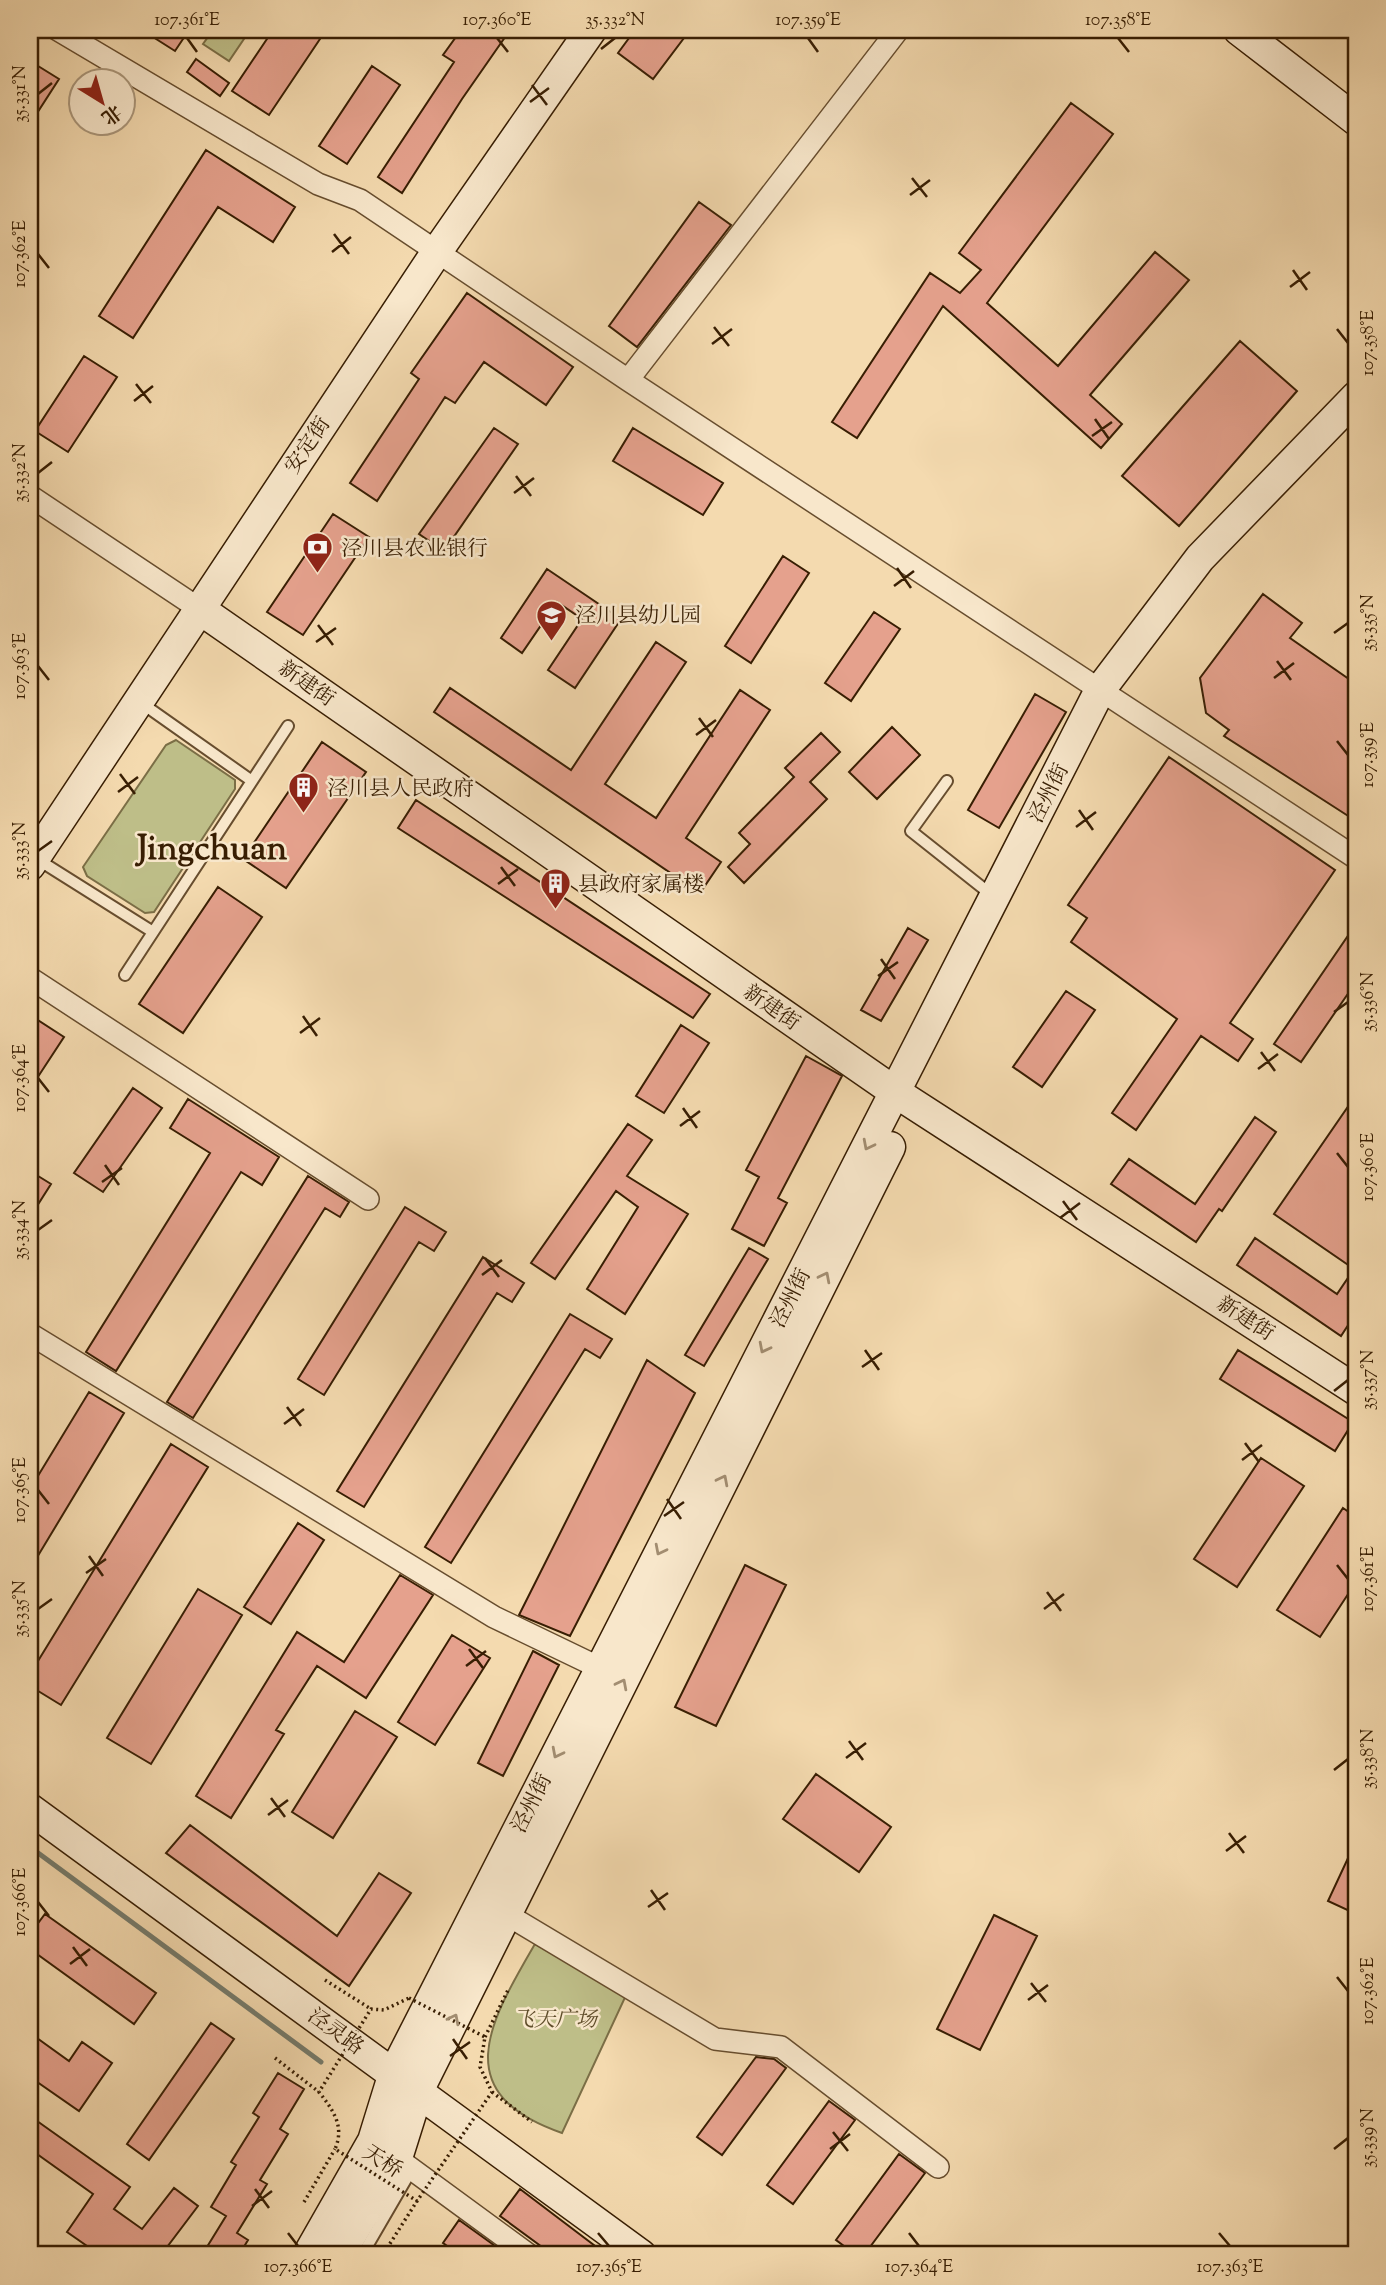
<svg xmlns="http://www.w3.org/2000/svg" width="1386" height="2285" font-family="'Sorts Mill Goudy','Noto Serif SC',serif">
<rect width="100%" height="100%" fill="#f4daaf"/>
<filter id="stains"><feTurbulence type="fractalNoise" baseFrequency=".00286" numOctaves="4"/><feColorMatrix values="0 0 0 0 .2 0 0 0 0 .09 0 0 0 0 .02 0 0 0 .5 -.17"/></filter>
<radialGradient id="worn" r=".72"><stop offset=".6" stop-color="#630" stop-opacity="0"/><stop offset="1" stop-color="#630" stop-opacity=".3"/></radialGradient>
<!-- green -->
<path fill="#bebe88" stroke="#7b6e46" stroke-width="2" d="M213,30H250L229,61L203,44Z
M176,740L235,780V789L154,912L145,913L87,876L83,867L166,745Z
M535,1944L628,1991L562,2133C447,2093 489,2023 535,1944Z"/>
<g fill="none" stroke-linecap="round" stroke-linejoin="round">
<!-- stream -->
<path stroke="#757b6c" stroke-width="5" d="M30,1847L321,2062"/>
</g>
<!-- building -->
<path fill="#e5a18d" stroke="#381e03" stroke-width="2" d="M142,30H189L175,51Z
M273,30H326L269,115L232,91Z
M461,30H510L462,99L402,193L378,177L454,62L443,55Z
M635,30H690L653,79L618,53Z
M196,59L229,83L220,96L187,72Z
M30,61L59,79L30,124Z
M372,66L400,85L347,164L319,146Z
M1071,103L1113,134L987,303L1058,366L1155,252L1189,280L1090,395L1122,424L1101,448L943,306L857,438L832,422L930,273L960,293L981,270L959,253Z
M206,150L295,207L273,242L218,207L133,338L99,316Z
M699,202L731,225L637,347L609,326Z
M467,293L573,367L546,405L484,362L455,403L445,397L377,501L350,483L419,379L411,373Z
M1240,341L1297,391L1179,526L1122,476Z
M84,356L117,377L68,452L35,431Z
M494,428L518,444L444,551L419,534Z
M633,428L723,483L703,515L613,461Z
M333,514L369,537L303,635L267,612Z
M783,556L809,573L751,663L725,646Z
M547,569L621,619L575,688L548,670L582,619L557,602L522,653L501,638Z
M1263,594L1302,623L1290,638L1356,684V821L1224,736L1229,730L1206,713L1200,678Z
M874,612L900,629L851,701L825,683Z
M656,642L686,662L605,784L656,818L740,690L770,710L686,838L721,862L700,893L434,712L450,688L571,770Z
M1035,694L1066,712L999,828L968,810Z
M892,727L920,755L877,799L849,772Z
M821,733L840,752L810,782L827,799L744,883L728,867L750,844L739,833L794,777L785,768Z
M322,742L366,772L286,888L243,859Z
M1169,757L1335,870L1230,1023L1253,1039L1238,1061L1201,1036L1136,1130L1112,1113L1177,1019L1071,942L1087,918L1068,905Z
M416,800L710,994L693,1018L398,828Z
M218,887L262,917L183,1033L139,1004Z
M1356,924V982L1301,1062L1274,1044Z
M908,928L928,940L881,1021L861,1010Z
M1066,991L1095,1010L1042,1087L1013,1067Z
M30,1015L64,1037L30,1089Z
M681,1025L709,1043L664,1113L636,1096Z
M806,1056L842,1076L778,1198L787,1203L764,1246L732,1229L759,1177L746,1170Z
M133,1088L162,1108L103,1192L74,1173Z
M1356,1095V1313L1341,1336L1237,1265L1255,1238L1337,1294L1354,1269L1274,1214Z
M188,1099L279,1157L262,1185L241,1172L116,1371L86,1352L210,1153L170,1128Z
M1255,1117L1276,1132L1222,1211L1219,1209L1196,1242L1111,1184L1129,1159L1195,1204Z
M628,1124L652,1140L627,1176L688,1214L625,1314L587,1289L638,1207L616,1191L555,1279L531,1263Z
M30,1171L51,1184L30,1217Z
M308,1176L349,1202L340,1217L325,1208L193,1418L167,1402Z
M405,1207L446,1232L434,1251L419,1242L324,1395L298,1379Z
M749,1248L768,1259L704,1366L685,1355Z
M483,1257L524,1283L512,1302L497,1293L364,1507L337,1491Z
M570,1314L612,1339L600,1358L585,1349L451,1563L425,1547Z
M1238,1350L1353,1422L1335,1451L1220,1379Z
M647,1360L695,1393L570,1636L519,1615Z
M89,1392L124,1413L30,1569V1489Z
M171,1444L208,1467L61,1705L30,1686V1674Z
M1261,1458L1304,1486L1237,1587L1194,1559Z
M1343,1508L1356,1517V1582L1320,1637L1277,1610Z
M298,1523L324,1540L271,1624L244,1607Z
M745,1565L786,1585L716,1726L675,1707Z
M400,1575L433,1595L366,1698L317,1666L276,1730L284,1734L231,1818L196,1796L297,1632L344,1662Z
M198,1589L242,1615L151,1764L107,1738Z
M452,1635L490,1658L435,1745L398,1722Z
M533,1651L559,1665L503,1776L478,1763Z
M355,1711L397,1737L333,1838L292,1812Z
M816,1774L891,1827L859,1872L783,1819Z
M190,1825L337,1936L379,1873L411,1893L349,1986L166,1853Z
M1356,1841V1914L1328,1901Z
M45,1914L156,1993L134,2024L30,1949V1934Z
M994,1915L1037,1936L980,2050L937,2029Z
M211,2023L234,2039L149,2160L127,2144Z
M30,2033L69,2061L82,2042L112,2063L79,2111L30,2077Z
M756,2057L774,2059L786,2068L722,2155L697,2137Z
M278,2073L304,2089L280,2129L288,2134L260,2180L267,2184L237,2233L248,2240L239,2255H202L226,2216L211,2207L236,2165L231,2162L259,2117L253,2113Z
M829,2101L855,2120L793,2204L767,2185Z
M30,2116L130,2187L114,2209L142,2229L174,2188L198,2206L161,2255H100L67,2232L93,2194L30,2149Z
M899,2154L925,2173L864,2255H856L836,2240Z
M520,2189L607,2255H553L500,2216Z
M459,2220L491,2243L507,2255H460L443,2243Z"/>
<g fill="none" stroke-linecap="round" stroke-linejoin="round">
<defs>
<path id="lane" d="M140,702L252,781
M947,781L911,831L993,896
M37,859L153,932
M125,975L288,726
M362,2255L412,2169"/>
<path id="street" d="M58,30L318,184L360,200L628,380L1356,858
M628,380L898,30
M30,496L198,608
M30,978L368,1199
M30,1334L494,1617L600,1668
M506,1914L715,2039L781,2047L938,2167
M387,2151L529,2255"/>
<path id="secondary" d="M1239,30L1356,120
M198,608L895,1092L1356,1390
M30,865L438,250L591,30
M30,1809L641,2255
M308,2255L373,2141L394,2073L1100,690L1200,558L1356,397
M339,2255L397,2158L418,2091L890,1147"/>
</defs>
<!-- lane casing -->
<use href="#lane" stroke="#674d2e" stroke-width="14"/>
<!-- street casing -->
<use href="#street" stroke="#674d2e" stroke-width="24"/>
<!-- secondary casing -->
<use href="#secondary" stroke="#381e03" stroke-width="33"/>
<!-- path -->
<path stroke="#381e03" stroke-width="3.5" stroke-dasharray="2 3.5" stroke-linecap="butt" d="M325,1980L371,2009
M485,2037L509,1988
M275,2058L319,2092
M492,2092L532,2122
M304,2202L335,2149
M384,2253L417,2201"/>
<!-- lane -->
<use href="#lane" stroke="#f8e7cb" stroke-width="10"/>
<!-- street -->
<use href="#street" stroke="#f8e7cb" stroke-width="21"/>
<!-- secondary -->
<use href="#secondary" stroke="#f8e7cb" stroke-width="30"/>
<!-- path-bridge -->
<path stroke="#381e03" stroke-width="3.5" stroke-dasharray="2 3.5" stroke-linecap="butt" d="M409,1998L485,2037L480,2067L492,2092L417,2201L335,2149C345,2126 333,2110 319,2092L371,2009L384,2010Z"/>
</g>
<!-- one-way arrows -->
<defs><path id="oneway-chevron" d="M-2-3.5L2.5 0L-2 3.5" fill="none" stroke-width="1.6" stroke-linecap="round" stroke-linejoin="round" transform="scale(1.75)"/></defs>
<g stroke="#a28d71">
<use href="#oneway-chevron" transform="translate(868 1145) rotate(117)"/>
<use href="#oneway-chevron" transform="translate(825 1277) rotate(-63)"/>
<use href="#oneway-chevron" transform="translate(764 1348) rotate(117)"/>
<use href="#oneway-chevron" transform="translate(723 1480) rotate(-63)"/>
<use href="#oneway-chevron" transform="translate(660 1550) rotate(117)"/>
<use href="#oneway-chevron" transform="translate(622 1684) rotate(-63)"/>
<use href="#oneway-chevron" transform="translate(557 1753) rotate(117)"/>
<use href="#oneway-chevron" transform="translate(454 2019) rotate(-63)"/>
</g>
<!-- ticks -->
<path fill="none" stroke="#381e03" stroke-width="2.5" d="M187,38L197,52M497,38L508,52M808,38L818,52M1118,38L1129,52M601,49L615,38M532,85L547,105M38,94L52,83M530,102L549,88M912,178L927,197M910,195L930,180M334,234L349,254M332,252L351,237M38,254L49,268M1293,270L1307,290M1290,287L1310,272M714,327L729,346M1337,329L1348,343M712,344L732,329M136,384L151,403M134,401L153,386M1095,419L1109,439M1092,436L1112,422M38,473L52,462M516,476L531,496M514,493L534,478M897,568L911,588M894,586L914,571M318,625L333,645M1334,633L1348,623M316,642L336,628M1277,661L1291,680M38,666L49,680M1274,678L1294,663M699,718L713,737M696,735L716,720M1337,741L1348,755M120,774L135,794M118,792L138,777M1079,810L1093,830M1076,827L1096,812M38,851L52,841M501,867L515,886M498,884L518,869M881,959L895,979M878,976L898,962M1334,1012L1348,1002M303,1016L317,1036M300,1033L320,1018M1261,1052L1275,1071M1258,1069L1278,1054M38,1078L49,1092M683,1108L697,1128M680,1126L700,1111M1337,1153L1348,1167M105,1165L119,1185M102,1182L122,1168M1063,1201L1077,1220M1060,1218L1080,1203M38,1230L52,1220M485,1258L499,1277M482,1275L502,1260M865,1350L879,1370M862,1367L882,1353M1334,1391L1348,1380M287,1407L301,1426M284,1424L304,1409M1245,1443L1259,1462M1242,1460L1262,1445M38,1490L49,1504M667,1499L681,1519M664,1516L684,1502M89,1556L103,1576M1337,1565L1348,1579M86,1573L106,1559M1047,1592L1061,1611M38,1609L52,1599M1044,1609L1064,1594M469,1649L483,1668M466,1666L486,1651M849,1741L863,1760M846,1758L866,1743M1334,1770L1348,1759M271,1798L285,1817M268,1815L288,1800M1229,1833L1244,1853M1226,1851L1246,1836M651,1890L665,1910M38,1902L49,1916M648,1907L668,1893M73,1947L87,1966M70,1964L90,1949M1337,1977L1348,1991M1031,1983L1046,2002M1028,2000L1048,1985M453,2039L467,2059M450,2056L470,2042M833,2132L848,2151M830,2149L850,2134M1334,2149L1348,2138M255,2189L269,2208M252,2206L272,2191M288,2233L298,2246M598,2233L609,2246M909,2233L919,2246M1219,2233L1230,2246"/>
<!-- icons -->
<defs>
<symbol id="bank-pin" viewBox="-11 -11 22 30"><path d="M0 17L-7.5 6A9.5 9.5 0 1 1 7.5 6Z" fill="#8f2418" stroke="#f8e7cb"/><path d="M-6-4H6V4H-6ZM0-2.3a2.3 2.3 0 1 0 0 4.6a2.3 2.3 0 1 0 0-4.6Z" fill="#fff"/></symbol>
<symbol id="school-pin" viewBox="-11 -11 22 30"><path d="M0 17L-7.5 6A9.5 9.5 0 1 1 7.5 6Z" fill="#8f2418" stroke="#f8e7cb"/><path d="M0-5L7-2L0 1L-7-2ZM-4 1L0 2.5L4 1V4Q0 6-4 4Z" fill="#fff"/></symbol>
<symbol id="building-pin" viewBox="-11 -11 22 30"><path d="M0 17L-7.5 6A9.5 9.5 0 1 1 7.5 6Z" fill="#8f2418" stroke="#f8e7cb"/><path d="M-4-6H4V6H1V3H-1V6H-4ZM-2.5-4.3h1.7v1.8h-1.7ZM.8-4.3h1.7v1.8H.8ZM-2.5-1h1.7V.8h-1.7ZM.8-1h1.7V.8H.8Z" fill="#fff"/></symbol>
</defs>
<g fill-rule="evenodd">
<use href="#bank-pin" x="300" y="530" width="35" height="47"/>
<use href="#school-pin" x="534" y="598" width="35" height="47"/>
<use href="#building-pin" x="286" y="770" width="35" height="47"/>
<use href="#building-pin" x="538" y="866" width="35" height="47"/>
</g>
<g text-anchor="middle" stroke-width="5" stroke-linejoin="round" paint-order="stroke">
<!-- street labels -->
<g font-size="21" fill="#381e03" stroke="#f8e7cb">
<text transform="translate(307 445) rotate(-56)" y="7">安定街</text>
<text transform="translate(307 683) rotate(35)" y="7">新建街</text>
<text transform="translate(1048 793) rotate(-63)" y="7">泾州街</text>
<text transform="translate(772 1007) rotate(35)" y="7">新建街</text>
<text transform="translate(790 1298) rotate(-63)" y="7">泾州街</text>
<text transform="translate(1246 1318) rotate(33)" y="7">新建街</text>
<text transform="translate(531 1803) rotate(-63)" y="7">泾州街</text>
<text transform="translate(336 2031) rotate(36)" y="7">泾灵路</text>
<text transform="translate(383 2161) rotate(33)" y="7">天桥</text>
</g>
<!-- poi labels -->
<g font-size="21" fill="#381e03" stroke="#f8e7cb" text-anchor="start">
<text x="341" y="555">泾川县农业银行</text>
<text x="575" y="622">泾川县幼儿园</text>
<text x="327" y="795">泾川县人民政府</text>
<text x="578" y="891">县政府家属楼</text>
</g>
<!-- park labels -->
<g font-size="21" font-style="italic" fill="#604e2b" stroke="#f8e7cb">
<text x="555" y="2026">飞天广场</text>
</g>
<!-- town labels -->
<g font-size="35" font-weight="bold" fill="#381e03" stroke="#f8e7cb">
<text x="212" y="859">Jingchuan</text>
</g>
</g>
<!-- margin -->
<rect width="1386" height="2285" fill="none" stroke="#f4daaf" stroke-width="77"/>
<!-- north arrow -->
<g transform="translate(102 102) rotate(143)"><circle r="33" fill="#f8e7cb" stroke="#ab977b" stroke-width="2"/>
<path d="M0-5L12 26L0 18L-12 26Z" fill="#8f2418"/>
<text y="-10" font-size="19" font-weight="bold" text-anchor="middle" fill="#381e03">北</text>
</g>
<rect x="38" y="38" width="1310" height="2208" fill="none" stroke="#381e03" stroke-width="2.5"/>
<g font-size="18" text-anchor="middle" fill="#381e03">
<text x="187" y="25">107.361°E</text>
<text x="497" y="25">107.360°E</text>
<text x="615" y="25">35.332°N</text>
<text x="808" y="25">107.359°E</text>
<text x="1118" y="25">107.358°E</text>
<text transform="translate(19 94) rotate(-90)" y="6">35.331°N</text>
<text transform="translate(19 254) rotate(-90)" y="6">107.362°E</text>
<text transform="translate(1367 343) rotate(-90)" y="6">107.358°E</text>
<text transform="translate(19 473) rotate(-90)" y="6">35.332°N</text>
<text transform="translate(1367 623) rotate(-90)" y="6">35.335°N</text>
<text transform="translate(19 666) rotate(-90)" y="6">107.363°E</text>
<text transform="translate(1367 755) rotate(-90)" y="6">107.359°E</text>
<text transform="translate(19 851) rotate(-90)" y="6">35.333°N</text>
<text transform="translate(1367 1002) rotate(-90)" y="6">35.336°N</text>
<text transform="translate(19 1078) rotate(-90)" y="6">107.364°E</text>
<text transform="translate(1367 1167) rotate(-90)" y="6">107.360°E</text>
<text transform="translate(19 1230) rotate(-90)" y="6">35.334°N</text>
<text transform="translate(1367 1380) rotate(-90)" y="6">35.337°N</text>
<text transform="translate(19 1490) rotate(-90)" y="6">107.365°E</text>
<text transform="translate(1367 1579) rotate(-90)" y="6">107.361°E</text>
<text transform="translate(19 1609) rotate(-90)" y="6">35.335°N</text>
<text transform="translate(1367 1759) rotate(-90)" y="6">35.338°N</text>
<text transform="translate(19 1902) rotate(-90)" y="6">107.366°E</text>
<text transform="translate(1367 1991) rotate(-90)" y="6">107.362°E</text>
<text transform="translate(1367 2138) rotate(-90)" y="6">35.339°N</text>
<text x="298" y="2272">107.366°E</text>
<text x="609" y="2272">107.365°E</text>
<text x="919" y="2272">107.364°E</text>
<text x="1230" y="2272">107.363°E</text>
</g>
<rect width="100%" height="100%" filter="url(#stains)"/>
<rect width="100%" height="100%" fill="url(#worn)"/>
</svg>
